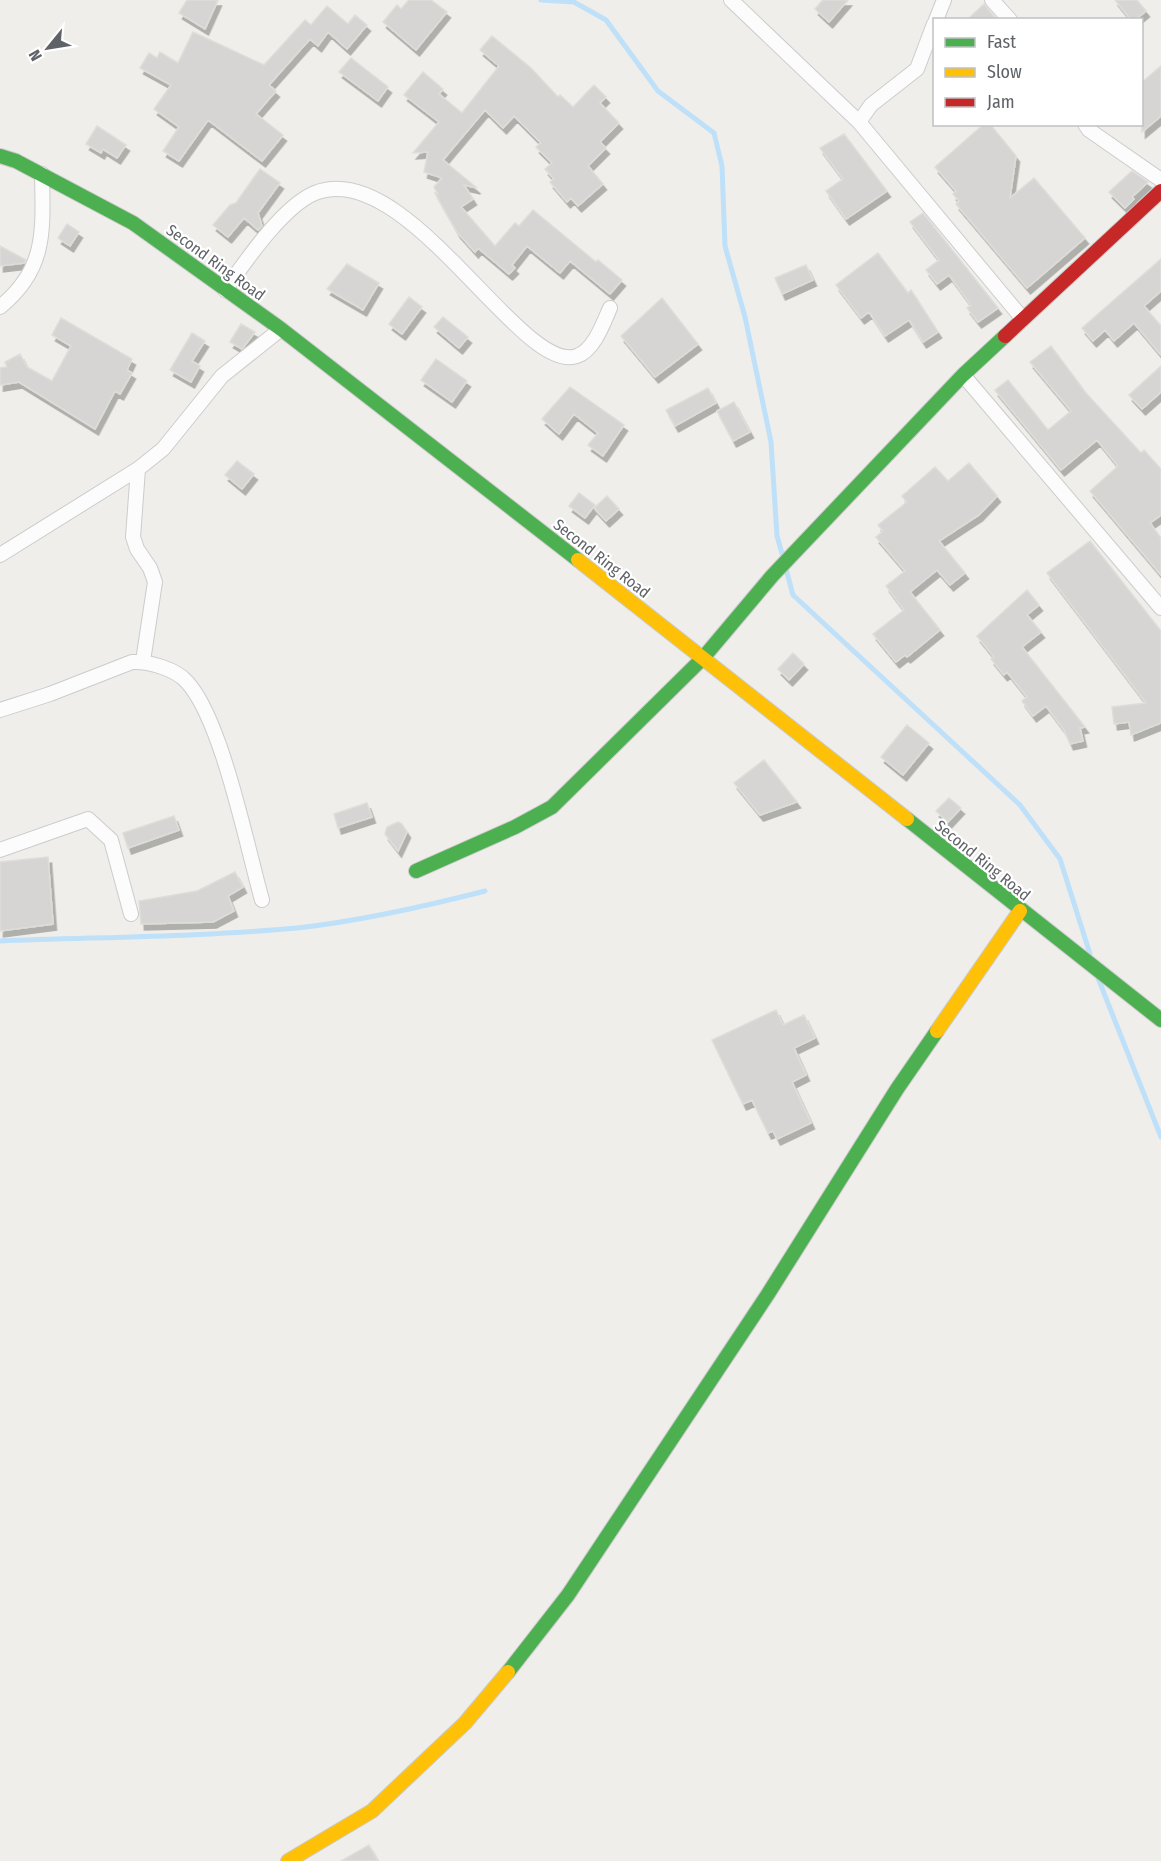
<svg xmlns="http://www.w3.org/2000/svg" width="1161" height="1861" font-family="'Fira Sans Condensed',sans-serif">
<defs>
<filter id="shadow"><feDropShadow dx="3.5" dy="6" stdDeviation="0" flood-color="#0004"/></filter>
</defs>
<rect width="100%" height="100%" fill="#efeeea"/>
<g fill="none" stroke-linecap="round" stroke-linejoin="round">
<!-- stream -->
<path stroke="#bfe0f9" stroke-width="5" d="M541,0L574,2L606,20L658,91L714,133L722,166L725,246L745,317L771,442L777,536L783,557
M786,569L793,595L1020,805L1060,859L1090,954
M0,941C99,937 198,937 297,928C360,921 423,907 485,891
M1098,978L1161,1137"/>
</g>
<!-- building -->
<path fill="#d6d5d3" stroke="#deddd9" stroke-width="1.5" filter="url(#shadow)" d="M187,0H218L205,29L179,13Z
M409,0H431L447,12L416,50L383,22L397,5L401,9Z
M823,0H848L829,22L815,9Z
M1115,0H1137L1146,11L1135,20H1131Z
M984,4L997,20H967Z
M327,6L348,24L355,15L367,25L347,49L328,32L318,46L310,39L269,85L276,91L256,114L283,135L262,161L208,120L179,161L163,151L179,127L154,109L171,85L140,68L149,53L157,58L160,52L178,63L193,32L264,65L305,20L311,25Z
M492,36L531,68L558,97L560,95L573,107L594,85L606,97L600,103L619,123L600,142L606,148L588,166L603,184L578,206L571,198L567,202L550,182L554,179L545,169L552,163L536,147L541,143L514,116L503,128L485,110L443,160L477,188L464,185L473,199L461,207L495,246L515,223L519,226L533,210L596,262L598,260L622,280L610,294L570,261L560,273L527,246L512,265L515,268L509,274L478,248L475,252L457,232L435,193L438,194L434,187L442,178L424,172L428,152L413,153L439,122L404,95L423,72L443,89L439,94L462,113L499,66L480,50Z
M351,58L388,87L378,101L339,72Z
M1161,66V116L1142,132V82Z
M984,124H990L1016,156L1010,198L1034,178L1085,238L1027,288L956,204L959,201L953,194L956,191L935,167Z
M97,126L126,145L117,158L103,149L101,153L86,144Z
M844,134L887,191L846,219L826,191L843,179L820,148Z
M260,169L280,183L258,213L262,226L258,230L244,218L228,237L213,225L230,205L236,203Z
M1132,171L1148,182L1132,197L1134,199L1125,208L1109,192Z
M923,213L998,308L978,322L967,308L971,305L949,275L937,284L926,270L939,260L910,222Z
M67,224L79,232L70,246L58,238Z
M0,246L26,260L24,263L0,266Z
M878,253L908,293L911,290L938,332L923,342L909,320L885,336L869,312L861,318L836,285Z
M1161,259V291L1144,306L1161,326V355L1134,323L1114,341L1105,330L1093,341L1082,328Z
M347,264L379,283L363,310L327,289Z
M806,265L813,280L782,294L775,278Z
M409,297L422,307L402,334L389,324Z
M662,298L698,344L655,377L621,336Z
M443,317L468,337L459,348L434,327Z
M61,318L132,359L127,370L132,373L120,394L115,391L95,429L19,382L0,385V368L7,367L5,362L20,354L27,367L52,381L71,346L52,335Z
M241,324L255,332L242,349L230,342Z
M192,333L205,341L192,361L200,366L191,382L170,370Z
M1051,346L1086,393L1141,453L1144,450L1161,469V515L1150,523L1161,538V575L1090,491L1118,466L1097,440L1061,470L995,390L1008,380L1048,430L1071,411L1030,362Z
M436,359L467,381L452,402L421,380Z
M1161,366V392L1142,409L1129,395Z
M570,387L624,425L603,456L588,445L598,433L574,414L559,434L542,419Z
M708,388L716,403L675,426L666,410Z
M734,402L750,432L733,441L717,411Z
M237,461L254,474L242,489L225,475Z
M969,463L997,496L979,515L939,541L965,573L950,585L937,570L910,592L940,630L907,657L905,655L896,662L873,634L904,610L886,586L905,571L876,537L883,531L878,525L907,502L902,496L935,467L948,481Z
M579,493L595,505L585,518L569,506Z
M607,496L619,509L606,521L594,508Z
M1090,541L1161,631V723L1131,735L1129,722L1114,724L1112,707L1146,703L1047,573Z
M1027,590L1039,605L1027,615L1041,632L1022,647L1085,727L1080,728L1083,741L1070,744L1064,730L1046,706L1033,716L1022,701L1027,697L1007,672L1004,675L991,659L994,657L977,636Z
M793,653L804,664L789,680L778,669Z
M907,725L929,743L903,775L881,757Z
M764,760L797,802L760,815L734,783Z
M949,798L961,808L948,822L936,811Z
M367,803L372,817L338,828L334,814Z
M174,816L179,830L128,848L123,833Z
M398,822L402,824L407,832L398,851L385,834L387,827Z
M48,857L53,924L0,931V862Z
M235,872L243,887L228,896L234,911L213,922L141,924L139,901L197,891Z
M776,1010L783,1025L804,1015L815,1038L794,1048L806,1075L792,1082L811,1123L777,1139L773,1131L768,1133L752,1100L743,1104L712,1040Z
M369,1845L378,1861H341Z"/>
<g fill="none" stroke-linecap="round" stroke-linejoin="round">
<defs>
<path id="street" d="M731,0L859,122
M992,0L1010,20
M936,20L944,0
M934,24L917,69L871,105L859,122L1022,318
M1085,124L1089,130L1161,180
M225,290C245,262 283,206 315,193C407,156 521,376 577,356C594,350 603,324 610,308
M0,307C47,269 43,230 42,174
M963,375L1161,608
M138,469L133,537L137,549L150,568L155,582L143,661
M0,555L138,469L163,449L222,376L281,329
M0,710L50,694L132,662C148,661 176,669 187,682C222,720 247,847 262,900
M0,850L88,819L111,840L131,914"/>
<path id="fast" d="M0,156L16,161L133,223L281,329L578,560
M907,819L1161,1020
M416,871L515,827L552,807L703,658L772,576L963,375L1005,336
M508,1672L568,1595L768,1294L897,1089L937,1031"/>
<path id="slow" d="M578,560L907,819
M937,1031L1020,911
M288,1861L372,1811L465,1723L508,1672"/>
<path id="jam" d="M1005,336L1161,191"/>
</defs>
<!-- street casing -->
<use href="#street" stroke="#cbcccc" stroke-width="16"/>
<!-- fast casing -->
<use href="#fast" stroke="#cacacb" stroke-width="16"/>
<!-- slow casing -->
<use href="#slow" stroke="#cacacb" stroke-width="16"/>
<!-- jam casing -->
<use href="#jam" stroke="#cacacb" stroke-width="16"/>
<!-- street -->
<use href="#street" stroke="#fdfcfc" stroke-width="14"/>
<!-- fast -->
<use href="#fast" stroke="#4caf50" stroke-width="14"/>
<!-- slow -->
<use href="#slow" stroke="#ffc107" stroke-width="14"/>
<!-- jam -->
<use href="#jam" stroke="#c62828" stroke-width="14"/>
</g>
<g text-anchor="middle" stroke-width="4.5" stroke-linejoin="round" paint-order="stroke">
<!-- street labels -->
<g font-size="16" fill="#5f6368" stroke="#fff">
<text transform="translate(216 262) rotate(36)" y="6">Second Ring Road</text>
<text transform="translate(602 558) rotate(38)" y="6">Second Ring Road</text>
<text transform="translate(983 860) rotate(39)" y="6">Second Ring Road</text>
</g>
</g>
<!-- legend -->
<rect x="933" y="18" width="210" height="108" fill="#ffffff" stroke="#bfc1c3" stroke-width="1.5"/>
<rect x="945" y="38" width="30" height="9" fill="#4caf50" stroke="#bfc1c3" stroke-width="1.5"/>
<text x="987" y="48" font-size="18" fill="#5f6368">Fast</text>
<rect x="945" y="68" width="30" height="9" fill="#ffc107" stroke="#bfc1c3" stroke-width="1.5"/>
<text x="987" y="78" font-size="18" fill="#5f6368">Slow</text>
<rect x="945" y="98" width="30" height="9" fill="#c62828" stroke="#bfc1c3" stroke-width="1.5"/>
<text x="987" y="108" font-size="18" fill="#5f6368">Jam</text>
<!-- north arrow -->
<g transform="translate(48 48) rotate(240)" stroke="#ffffff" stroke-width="4.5" paint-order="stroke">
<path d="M0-4.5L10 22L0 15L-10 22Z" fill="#5f6368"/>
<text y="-9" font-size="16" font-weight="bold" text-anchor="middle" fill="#5f6368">N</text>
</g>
</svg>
